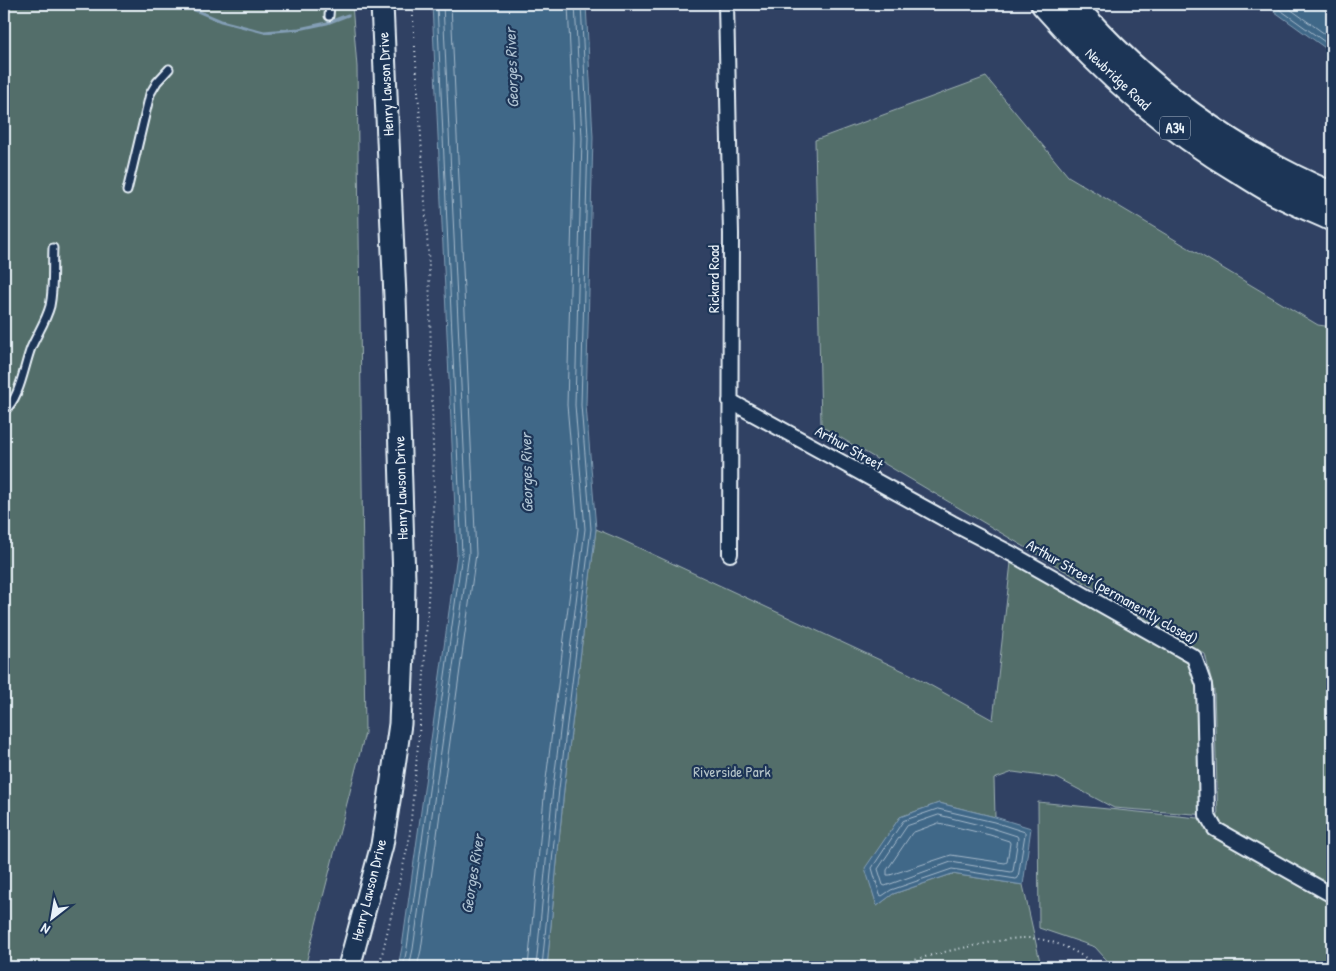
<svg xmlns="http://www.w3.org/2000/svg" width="1336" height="971" font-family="'Patrick Hand',sans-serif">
<rect width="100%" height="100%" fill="#304163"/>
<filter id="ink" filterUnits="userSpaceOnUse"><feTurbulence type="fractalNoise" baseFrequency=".02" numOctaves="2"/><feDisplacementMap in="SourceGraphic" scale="10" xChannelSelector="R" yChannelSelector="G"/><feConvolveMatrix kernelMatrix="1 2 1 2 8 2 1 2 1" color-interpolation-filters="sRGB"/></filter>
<g filter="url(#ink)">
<!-- green -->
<path fill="#536e6b" stroke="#9eb0b2" d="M4,4H352L357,67L365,733L305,967H4Z
M986,77L1068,176L1318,325L1332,327V967H1113L1095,947L1039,928L1038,802L1218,820L1214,691L1205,654L821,426L815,140Z
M596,529L622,540L910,674L993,720L1012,554L1194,657L1204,685L1207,815L1114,808L1057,778L1013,772L994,779L995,817L939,803L900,817L866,868L877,906L893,894L952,874L1023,885L1041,966L1029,967H547L564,789Z"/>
<!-- water -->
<path fill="#406788" stroke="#839eb5" d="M432,4H586L593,137L586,405L596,529L564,789L547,967H398L402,947L457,554Z
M1264,4H1332V53L1328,50Z
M939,803L995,817L1031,828L1023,885L952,874L893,894L877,906L865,868L900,817Z"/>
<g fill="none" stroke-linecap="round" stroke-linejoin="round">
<!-- shore -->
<path stroke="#a5bacb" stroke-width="1" d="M1272,4L1332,47
M1283,4L1332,39
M938,809L994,822L1025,832V834L1018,878L1016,879L952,869L891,890L882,896L880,895L872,868L903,821Z
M939,815L992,828L1017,836L1018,838L1013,871L1011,872L951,862L885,886L883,885L878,869L907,826Z
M939,823L990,835L1009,841L1010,843L1007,862L1005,863L951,855L890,875H887V870L912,833Z
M403,967L407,948L462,554L437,4
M409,967L413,949L469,554L443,4
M417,967L421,950L476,554L451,4
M528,967L545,787L578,529L567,405L574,138L568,4
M536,967L553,788L585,529L575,405L582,138L575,4
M542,967L559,789L591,529L581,405L588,138L581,4"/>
<!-- stream -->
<path stroke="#839eb5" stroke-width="3" d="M181,4L221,21L264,32L299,29L327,23L348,15"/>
<defs>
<path id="lane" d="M329,16L330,4
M127,191L150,94L157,82L169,69
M4,411C20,399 24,366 31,348C37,334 46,321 50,306C54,287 52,267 53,248"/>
<path id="street" d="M726,4L731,234L730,554
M730,401L952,523L1012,554L1194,657L1204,685L1207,815L1215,829L1332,895"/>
<path id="primary" d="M349,967L382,845L390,794L400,724L403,652L404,580L395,297L382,4"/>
<path id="highway" d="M1044,4C1101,69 1165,127 1240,171C1251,178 1262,185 1273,191C1292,201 1312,209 1332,218
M1072,4C1142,86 1232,153 1332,195"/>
</defs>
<!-- lane casing -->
<use href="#lane" stroke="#e8f1f8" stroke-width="11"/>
<!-- street casing -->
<use href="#street" stroke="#e8f1f8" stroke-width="18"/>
<!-- primary casing -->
<use href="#primary" stroke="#e8f1f8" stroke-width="25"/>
<!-- highway casing -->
<use href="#highway" stroke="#e8f1f8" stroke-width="29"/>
<!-- path -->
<path stroke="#e8f1f8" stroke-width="2" stroke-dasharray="1 4" stroke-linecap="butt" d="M379,967L409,841L423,691L434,491L429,268L420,120L412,4
M897,967C919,957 944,952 967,947C986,944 1006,938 1025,938C1053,938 1077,951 1099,967"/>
<!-- lane -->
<use href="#lane" stroke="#1d3557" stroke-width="7"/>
<!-- street -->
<use href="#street" stroke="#1d3557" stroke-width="14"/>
<!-- primary -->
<use href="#primary" stroke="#1d3557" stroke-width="21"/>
<!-- highway -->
<use href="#highway" stroke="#1d3557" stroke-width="25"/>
</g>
</g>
<g text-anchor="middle" stroke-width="4.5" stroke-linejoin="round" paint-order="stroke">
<!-- shield labels -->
<rect fill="#1d3557" stroke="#abb9c8" stroke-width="1" x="1160" y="116.5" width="30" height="23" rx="4"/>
<g font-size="14" font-weight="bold" fill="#e8f1f8">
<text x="1175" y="133">A34</text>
</g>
<!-- street labels -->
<g font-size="15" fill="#e8f1f8" stroke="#1d3557">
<text transform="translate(1118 79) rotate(43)" y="5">Newbridge Road</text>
<text transform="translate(386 84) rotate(-93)" y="5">Henry Lawson Drive</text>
<text transform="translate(714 279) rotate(-90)" y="5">Rickard Road</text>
<text transform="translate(849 448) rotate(29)" y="5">Arthur Street</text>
<text transform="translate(401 488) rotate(-92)" y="5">Henry Lawson Drive</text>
<text transform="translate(1112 592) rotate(30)" y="5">Arthur Street (permanently closed)</text>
<text transform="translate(369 890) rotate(-76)" y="5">Henry Lawson Drive</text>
</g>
<!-- park labels -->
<g font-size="15" fill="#b4c3c7" stroke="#1d3557">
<text x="732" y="777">Riverside Park</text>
</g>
<!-- water labels -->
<g font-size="16" font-style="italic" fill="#adc1d1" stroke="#1d3557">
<text transform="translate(511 68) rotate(-92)" y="6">Georges River</text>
<text transform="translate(526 473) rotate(-91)" y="6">Georges River</text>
<text transform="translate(472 874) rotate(-81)" y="6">Georges River</text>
</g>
</g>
<!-- margin -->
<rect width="1336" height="971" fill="none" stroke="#1d3557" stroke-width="20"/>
<rect x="10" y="10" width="1316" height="951" fill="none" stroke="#e8f1f8" stroke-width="2" filter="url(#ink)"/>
<!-- north arrow -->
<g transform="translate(52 918) rotate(211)" stroke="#1d3557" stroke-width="4" paint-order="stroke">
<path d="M0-4L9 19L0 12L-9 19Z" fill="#e8f1f8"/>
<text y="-8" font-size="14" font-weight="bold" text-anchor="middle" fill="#e8f1f8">N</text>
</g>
</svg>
